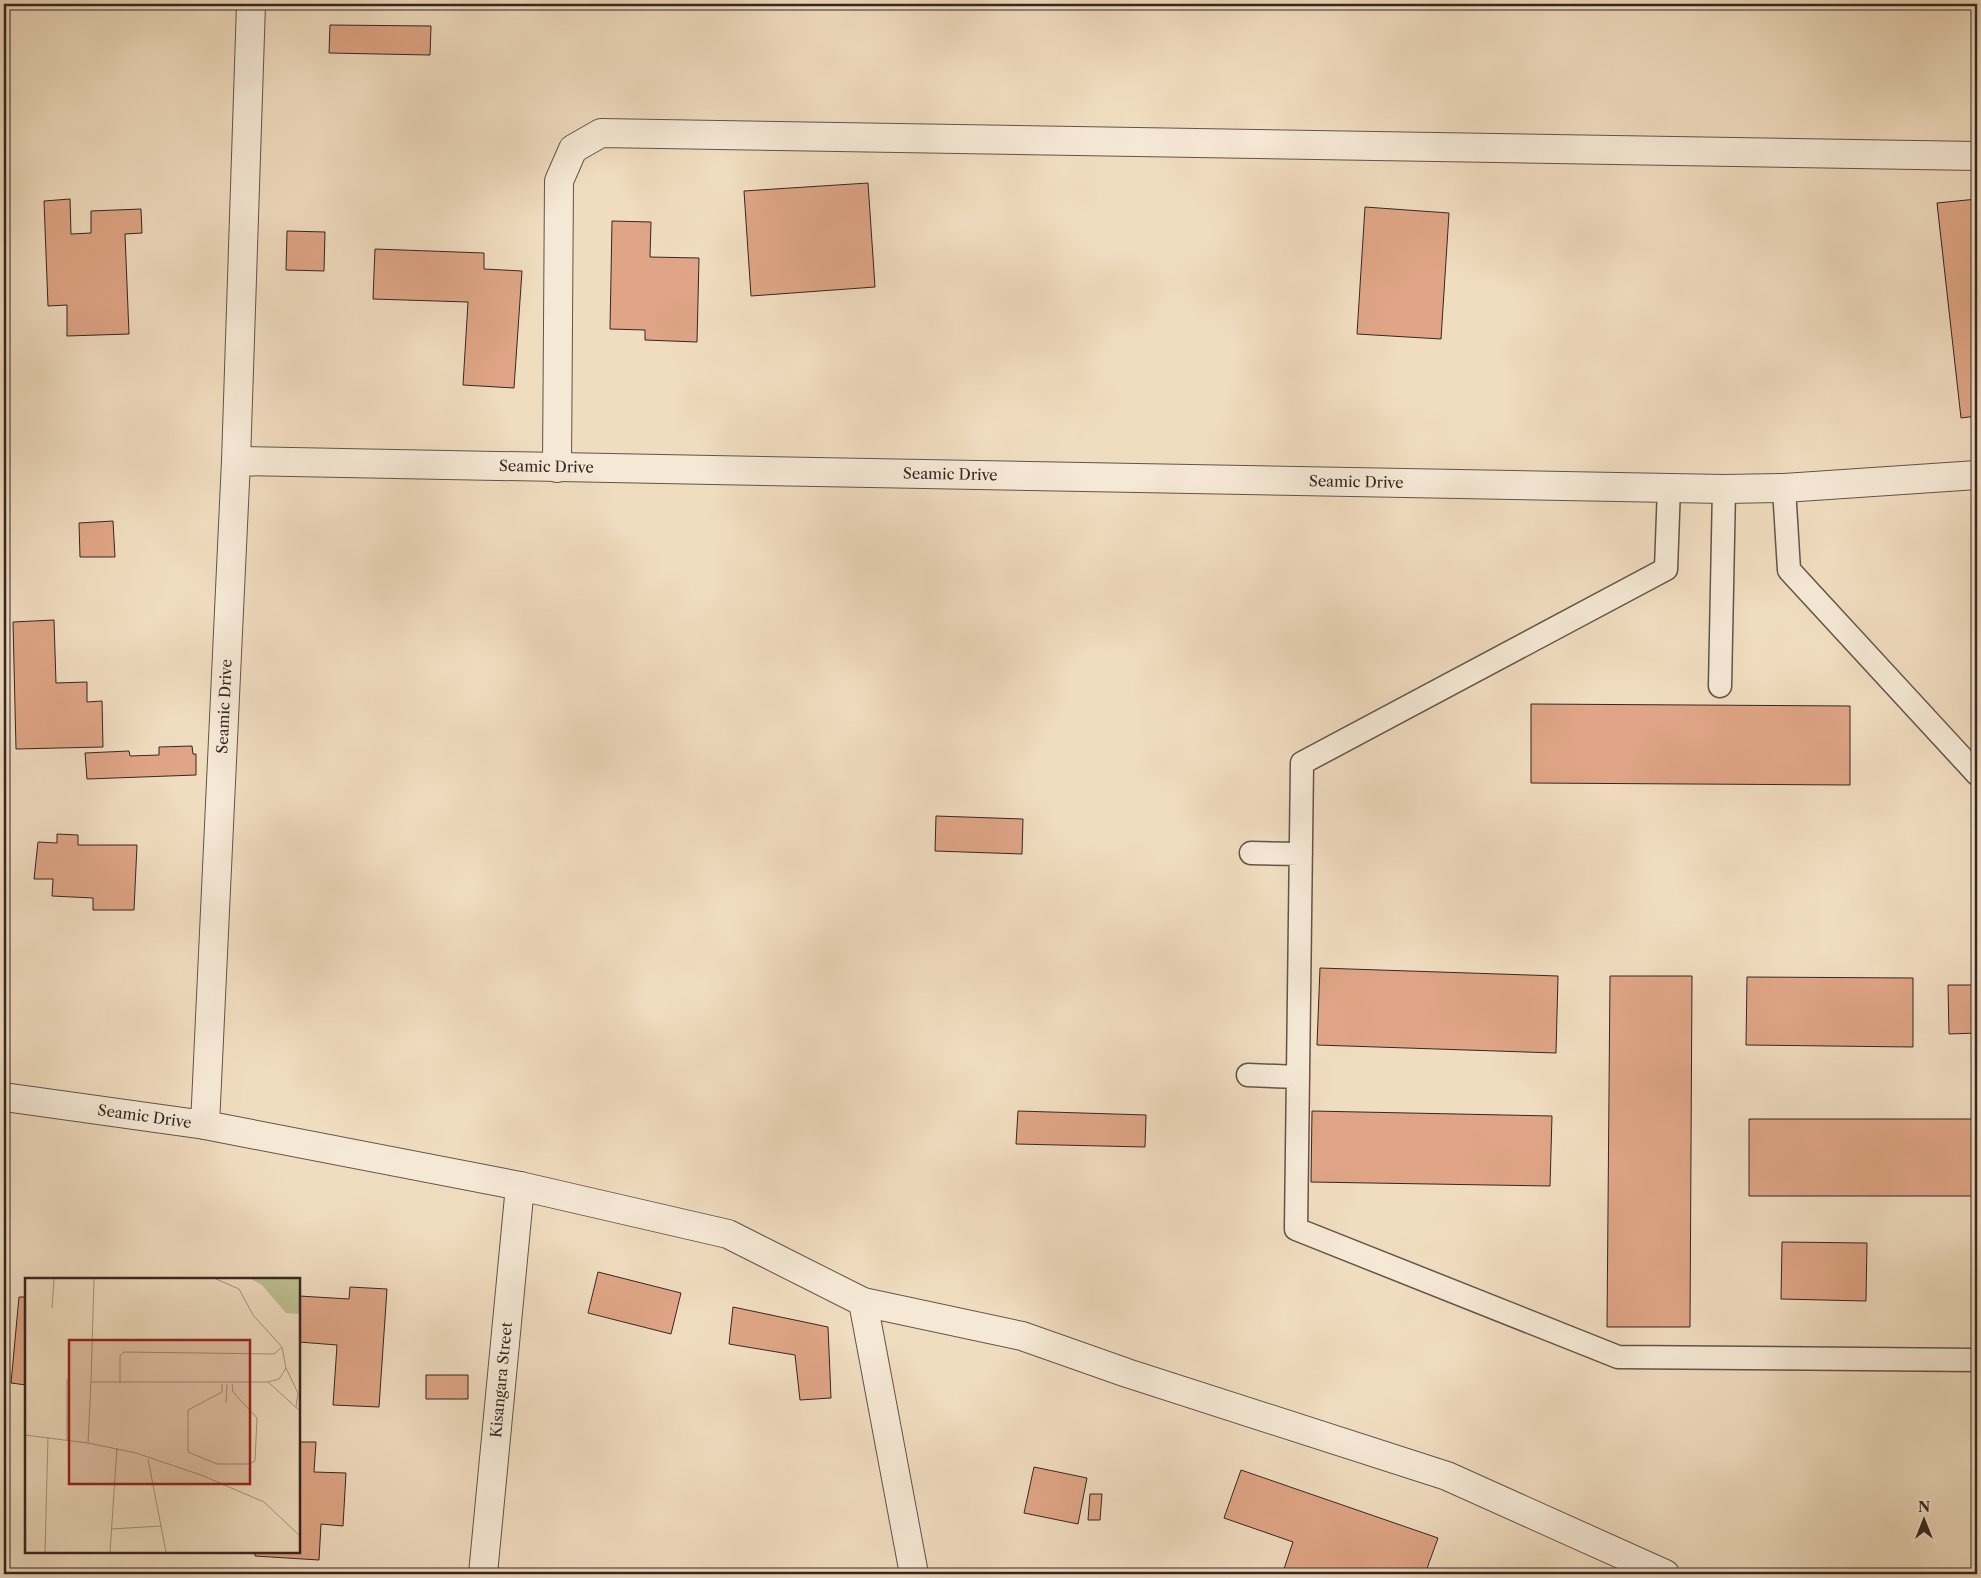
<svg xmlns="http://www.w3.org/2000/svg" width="1981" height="1578" font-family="'Libre Caslon Text',serif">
<rect width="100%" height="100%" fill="#f0dcbf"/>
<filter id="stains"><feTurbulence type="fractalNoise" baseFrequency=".004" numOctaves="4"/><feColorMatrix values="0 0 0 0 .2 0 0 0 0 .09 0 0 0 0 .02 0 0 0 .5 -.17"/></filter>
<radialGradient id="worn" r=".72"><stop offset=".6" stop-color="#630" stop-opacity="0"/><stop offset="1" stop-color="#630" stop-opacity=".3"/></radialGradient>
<!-- building -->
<path fill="#dfa586" stroke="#352721" d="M330,25L431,26L430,55L329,53Z
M868,183L875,287L751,296L744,191Z
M70,199L71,234L91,233V211L141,209L142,233L125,234L129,334L67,336V305L48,306L44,201Z
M1977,199V416L1961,418L1937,203Z
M1365,207L1449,213L1441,339L1357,334Z
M612,221L651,222L650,257L699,258L697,342L645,340V330L610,329Z
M287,231L325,232L324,271L286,270Z
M375,249L484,253V269L522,271L514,388L463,385L468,302L373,299Z
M113,521L115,557H80L79,523Z
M54,620L56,683L87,682V702L102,701L103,747L16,749L13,622Z
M1531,704L1850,706V785L1531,783Z
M192,746L193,754H196V775L87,779L85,753L129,751L130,756L159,755V747Z
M936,816L1023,819L1022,854L935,851Z
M57,834L78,835V845H137L134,910H93V898L52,896L53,879H34L38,842L57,843Z
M1320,968L1558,976L1556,1053L1317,1045Z
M1610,976H1692L1690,1327H1607Z
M1747,977L1913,978V1047L1746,1045Z
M1948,985H1977V1033L1949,1034Z
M1018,1111L1146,1115L1145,1147L1016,1144Z
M1312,1111L1552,1116L1550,1186L1311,1182Z
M1749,1119H1977V1196H1749Z
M1782,1242L1867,1243L1866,1301L1781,1299Z
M598,1272L681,1293L671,1334L588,1313Z
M350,1287L387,1289L379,1407L333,1405L337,1345L299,1342V1296L349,1299Z
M19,1297H26V1385L11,1383Z
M733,1307L828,1327L831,1398L800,1400L795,1355L729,1344Z
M426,1375H468V1399H426Z
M299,1442H316L314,1472L346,1473L343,1526L321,1524L319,1560L255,1556V1552H299Z
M1034,1467L1087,1478L1078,1524L1024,1513Z
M1241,1470L1438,1538L1425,1574H1298L1284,1569L1293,1542L1224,1518Z
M1090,1494H1102L1100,1520H1088Z"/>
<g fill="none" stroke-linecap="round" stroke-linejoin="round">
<defs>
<path id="service" d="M1669,487L1666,569L1302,763L1296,1229L1618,1357L1977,1360
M1784,488L1789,570L1977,774
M1720,686L1724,489
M1251,853L1301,854
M1248,1075L1298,1077"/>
<g id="minor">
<path d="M236,461L251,4"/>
<path d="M557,468L559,181L573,149L601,133L1977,156"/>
<path id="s1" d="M4,1097L205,1125L236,461L1724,489L1784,488L1977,475"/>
<path d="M205,1125L520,1186L728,1234L863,1302L1022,1336L1127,1373L1447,1476L1665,1574"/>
<path d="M863,1302L914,1574"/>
<path id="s2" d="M483,1574L520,1186"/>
</g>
</defs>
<!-- service casing -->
<use href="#service" stroke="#645448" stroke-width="25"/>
<!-- minor casing -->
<use href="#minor" stroke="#645448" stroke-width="30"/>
<!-- service -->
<use href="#service" stroke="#f5e8d5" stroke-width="22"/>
<!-- minor -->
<use href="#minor" stroke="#f5e8d5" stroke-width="28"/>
</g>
<g text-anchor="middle" stroke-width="4" stroke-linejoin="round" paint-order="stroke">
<!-- street labels -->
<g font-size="15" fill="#352721" stroke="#f5e8d5">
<text dy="5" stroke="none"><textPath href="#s1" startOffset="1178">Seamic Drive</textPath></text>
<text dy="5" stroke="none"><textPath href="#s1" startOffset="1582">Seamic Drive</textPath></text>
<text dy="5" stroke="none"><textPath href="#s1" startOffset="1988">Seamic Drive</textPath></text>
<text dy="5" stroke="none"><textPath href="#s1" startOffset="622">Seamic Drive</textPath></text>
<text dy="5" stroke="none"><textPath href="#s1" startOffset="142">Seamic Drive</textPath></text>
<text dy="5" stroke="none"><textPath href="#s2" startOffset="195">Kisangara Street</textPath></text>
</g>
</g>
<!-- overview -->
<g transform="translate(25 1278)">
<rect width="275" height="275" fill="#f0dcbf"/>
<path d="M226,1H275V36L261,35L237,7Z" fill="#bcc090"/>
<path fill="none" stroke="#a59480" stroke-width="1" d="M191,1L214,11L228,37L257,69L261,90L254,101L243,104M27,30L29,1M261,90L273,115L271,129M66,104L69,1M95,105V78L99,74L249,76L257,69M197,106V114L163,132V174L192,186H225L230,183L232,140L208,114L207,106M201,125L202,106M0,157L63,165L66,104H243L275,133M42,162V101M63,165L111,175L176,197L239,224L275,258M123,181L141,274M86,251L136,248M20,274L23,159M85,274L92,170"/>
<path fill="#8f2418" fill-opacity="0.15" stroke="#8f2418" stroke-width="2.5" d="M44,62H225V206H44Z"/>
<rect width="275" height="275" fill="none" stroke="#352721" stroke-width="2.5"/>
</g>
<!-- margin -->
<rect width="1981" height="1578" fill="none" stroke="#f0dcbf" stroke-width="20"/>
<rect x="5" y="5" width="1971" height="1568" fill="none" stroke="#352721" stroke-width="2.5"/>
<rect x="10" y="10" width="1961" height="1558" fill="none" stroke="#352721"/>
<!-- north arrow -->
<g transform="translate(1924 1520)" stroke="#f5e8d5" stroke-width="4" paint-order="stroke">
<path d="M0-4L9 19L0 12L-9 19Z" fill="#352721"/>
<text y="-8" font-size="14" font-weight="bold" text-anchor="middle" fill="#352721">N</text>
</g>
<rect width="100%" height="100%" filter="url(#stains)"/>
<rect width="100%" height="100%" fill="url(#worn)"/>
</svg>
